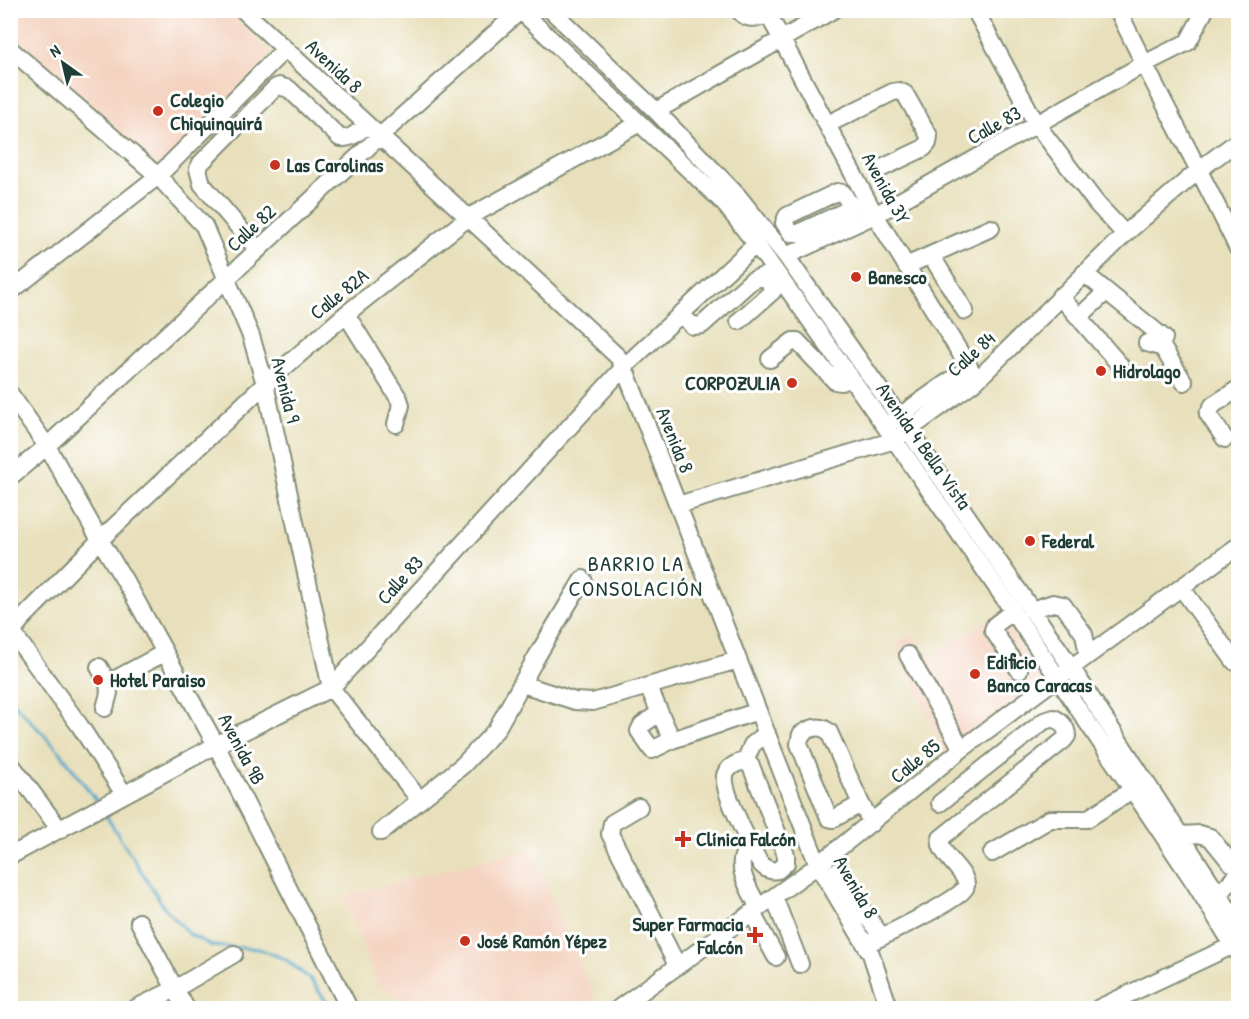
<svg xmlns="http://www.w3.org/2000/svg" width="1249" height="1019" font-family="'Patrick Hand',sans-serif">
<rect width="100%" height="100%" fill="#fff"/>
<filter id="ink" filterUnits="userSpaceOnUse"><feTurbulence type="fractalNoise" baseFrequency=".0167" numOctaves="2"/><feDisplacementMap in="SourceGraphic" scale="12" xChannelSelector="R" yChannelSelector="G"/><feConvolveMatrix kernelMatrix="1 2 1 2 8 2 1 2 1" color-interpolation-filters="sRGB"/></filter>
<filter id="wash" filterUnits="userSpaceOnUse"><feTurbulence type="fractalNoise" baseFrequency=".008" numOctaves="4" result="noise"/><feDisplacementMap in="SourceGraphic" scale="24" xChannelSelector="R" yChannelSelector="G"/><feGaussianBlur stdDeviation="1.35" result="paint"/><feColorMatrix in="noise" values="0 0 0 0 0 0 0 0 0 0 0 0 0 0 0 0 0 1.4 0 .05"/><feComposite in="paint" operator="in"/></filter>
<g filter="url(#wash)">
<rect width="100%" height="100%" fill="#e8e0bc"/>
<!-- built -->
<path fill="#f4d3c0" d="M11,11H227L272,53L163,170L11,34Z
M1003,610L1049,677L944,754L896,642L912,634L931,657Z
M530,848L599,1008H419L378,986L343,896Z"/>
<g fill="none" stroke-linecap="round" stroke-linejoin="round">
<!-- stream -->
<path stroke="#4ba5c9" stroke-width="3" d="M10,699L61,753L98,803
M103,811L164,907L189,934L212,946L259,949L285,959L310,979L331,1008"/>
</g>
</g>
<g filter="url(#ink)">
<g fill="none" stroke-linecap="round" stroke-linejoin="round">
<defs>
<path id="minor" d="M243,10C368,126 494,240 618,357L624,367L818,865L871,954L889,1008
M520,10L724,203L756,244L885,426L1013,611L1194,882L1238,953
M551,10L656,111L738,196L786,256L899,417L1071,667L1238,924
M739,10C746,22 758,17 769,16
M766,10L875,215L977,380
M975,10L1037,125L1097,204L1125,234
M1118,10C1156,91 1200,169 1238,249
M10,49L158,176L204,226L251,336L265,384L331,688L419,799
M656,111L833,10
M828,124L893,92L899,91L905,94L929,136L928,143L924,148L880,169
M852,208L843,193L837,192L787,216L784,223L791,233H798L867,201
M258,250L202,184L198,169L201,163L275,88L279,86L289,89L340,138C351,140 359,131 367,125
M931,255L965,311
M786,256L875,215L1144,64L1188,42L1205,10
M906,266L991,228
M1084,273L1164,338L1161,345L1157,346L1147,343
M10,292L158,176L285,49
M1060,296L1120,365
M346,314L399,399L401,405L396,424
M680,314L693,326L702,325L751,281L763,276L769,281L773,291L739,321
M1079,317L1106,292
M1161,345L1184,382
M770,359L793,341H797L835,381L841,382L851,378
M10,394L47,446L100,540L131,591L216,745L349,1008
M891,422L968,368
M1225,439L1208,414L1213,405L1238,389
M10,477L47,446L379,137L521,10
M678,505L895,440L977,380L1125,234L1200,169L1238,141
M1181,587L1235,662
M1031,610L1053,603L1063,605L1084,634L1088,655
M1013,611L995,625L993,630L1019,670
M908,655L962,749
M99,667L108,683L164,653
M522,684L575,701L593,702L738,660
M648,686L672,740L758,711
M105,708L109,693L108,683
M659,713L642,725L639,731L652,750L672,740
M745,762L752,745L767,733
M10,763L60,830
M124,794L80,726L15,636L14,631L20,621L100,540L265,384L346,314L469,217L638,124
M861,804L833,819L829,818L799,744L801,734C810,728 820,724 829,732L861,804L872,823
M639,807L612,823L610,834L677,965
M381,832L463,765L496,730L537,656L583,579
M1180,835L1199,834L1210,837L1231,863H1238
M751,847C758,859 762,873 778,870L786,863V855L751,766C746,762 743,761 738,763C732,765 726,770 725,776C722,790 745,833 751,847C730,861 750,891 759,908
M992,853L1050,819H1087L1132,790
M10,856L216,745L331,688L624,367L756,244
M835,872L882,937
M1219,894L1238,874
M774,897L800,964
M752,913L776,957
M139,922L175,989L234,954
M866,945C880,937 965,898 966,886C967,880 962,874 958,869C952,861 938,849 941,838L1064,740L1067,736C1067,728 1061,721 1054,718L1044,721L940,803
M10,1004L13,1008
M136,1008L175,989L186,1008
M619,1008L818,865L962,749L1057,678L1238,546
M1099,1008L1238,943"/>
</defs>
<!-- minor casing -->
<use href="#minor" stroke="#848e78" stroke-width="20"/>
<!-- minor -->
<use href="#minor" stroke="#fff" stroke-width="16"/>
</g>
</g>
<!-- markers -->
<g fill="#c8321e" stroke="#fff" stroke-width="2">
<circle cx="158" cy="111" r="6"/>
<circle cx="275" cy="165" r="6"/>
<circle cx="856" cy="277" r="6"/>
<circle cx="1101" cy="371" r="6"/>
<circle cx="792" cy="383" r="6"/>
<circle cx="1030" cy="541" r="6"/>
<circle cx="975" cy="674" r="6"/>
<circle cx="98" cy="680" r="6"/>
<path d="M680 830h6v6h6v6h-6v6h-6v-6h-6v-6h6z"/>
<path d="M752 926h6v6h6v6h-6v6h-6v-6h-6v-6h6z"/>
<circle cx="465" cy="941" r="6"/>
</g>
<g text-anchor="middle" stroke-width="6" stroke-linejoin="round" paint-order="stroke">
<!-- street labels -->
<g font-size="20" fill="#1f3d34" stroke="#fff">
<text transform="translate(334 66) rotate(43)" y="7">Avenida 8</text>
<text transform="translate(994 125) rotate(-29)" y="7">Calle 83</text>
<text transform="translate(886 188) rotate(61)" y="7">Avenida 3Y</text>
<text transform="translate(251 228) rotate(-43)" y="7">Calle 82</text>
<text transform="translate(339 294) rotate(-39)" y="7">Calle 82A</text>
<text transform="translate(971 354) rotate(-42)" y="7">Calle 84</text>
<text transform="translate(286 390) rotate(76)" y="7">Avenida 9</text>
<text transform="translate(675 440) rotate(68)" y="7">Avenida 8</text>
<text transform="translate(924 446) rotate(55)" y="7">Avenida 4 Bella Vista</text>
<text transform="translate(400 580) rotate(-48)" y="7">Calle 83</text>
<text transform="translate(242 749) rotate(62)" y="7">Avenida 9B</text>
<text transform="translate(915 761) rotate(-39)" y="7">Calle 85</text>
<text transform="translate(856 887) rotate(60)" y="7">Avenida 8</text>
</g>
<!-- poi labels -->
<g font-size="20" font-weight="bold" fill="#1f3d34" stroke="#fff" text-anchor="start">
<text x="170" y="107">Colegio<tspan x="170" dy="23">Chiquinquirá</tspan></text>
<text x="287" y="172">Las Carolinas</text>
<text x="868" y="284">Banesco</text>
<text x="1113" y="378">Hidrolago</text>
<text x="780" y="390" text-anchor="end">CORPOZULIA</text>
<text x="1042" y="548">Federal</text>
<text x="987" y="669">Edificio<tspan x="987" dy="23">Banco Caracas</tspan></text>
<text x="110" y="687">Hotel Paraiso</text>
<text x="696" y="846">Clínica Falcón</text>
<text x="743" y="931" text-anchor="end">Super Farmacia<tspan x="743" dy="23">Falcón</tspan></text>
<text x="477" y="948">José Ramón Yépez</text>
</g>
<!-- quarter labels -->
<g font-size="22" letter-spacing="1.5" fill="#1f3d34" stroke="#fff">
<text x="636" y="571">BARRIO LA<tspan x="636" dy="25">CONSOLACIÓN</tspan></text>
</g>
</g>
<!-- margin -->
<rect width="1249" height="1019" fill="none" stroke="#fff" stroke-width="36"/>
<!-- north arrow -->
<g transform="translate(63 63) rotate(326)" stroke="#ffffff" stroke-width="4.5" paint-order="stroke">
<path d="M0-4.5L10 22L0 15L-10 22Z" fill="#1f3d34"/>
<text y="-9" font-size="16" font-weight="bold" text-anchor="middle" fill="#1f3d34">N</text>
</g>
</svg>
